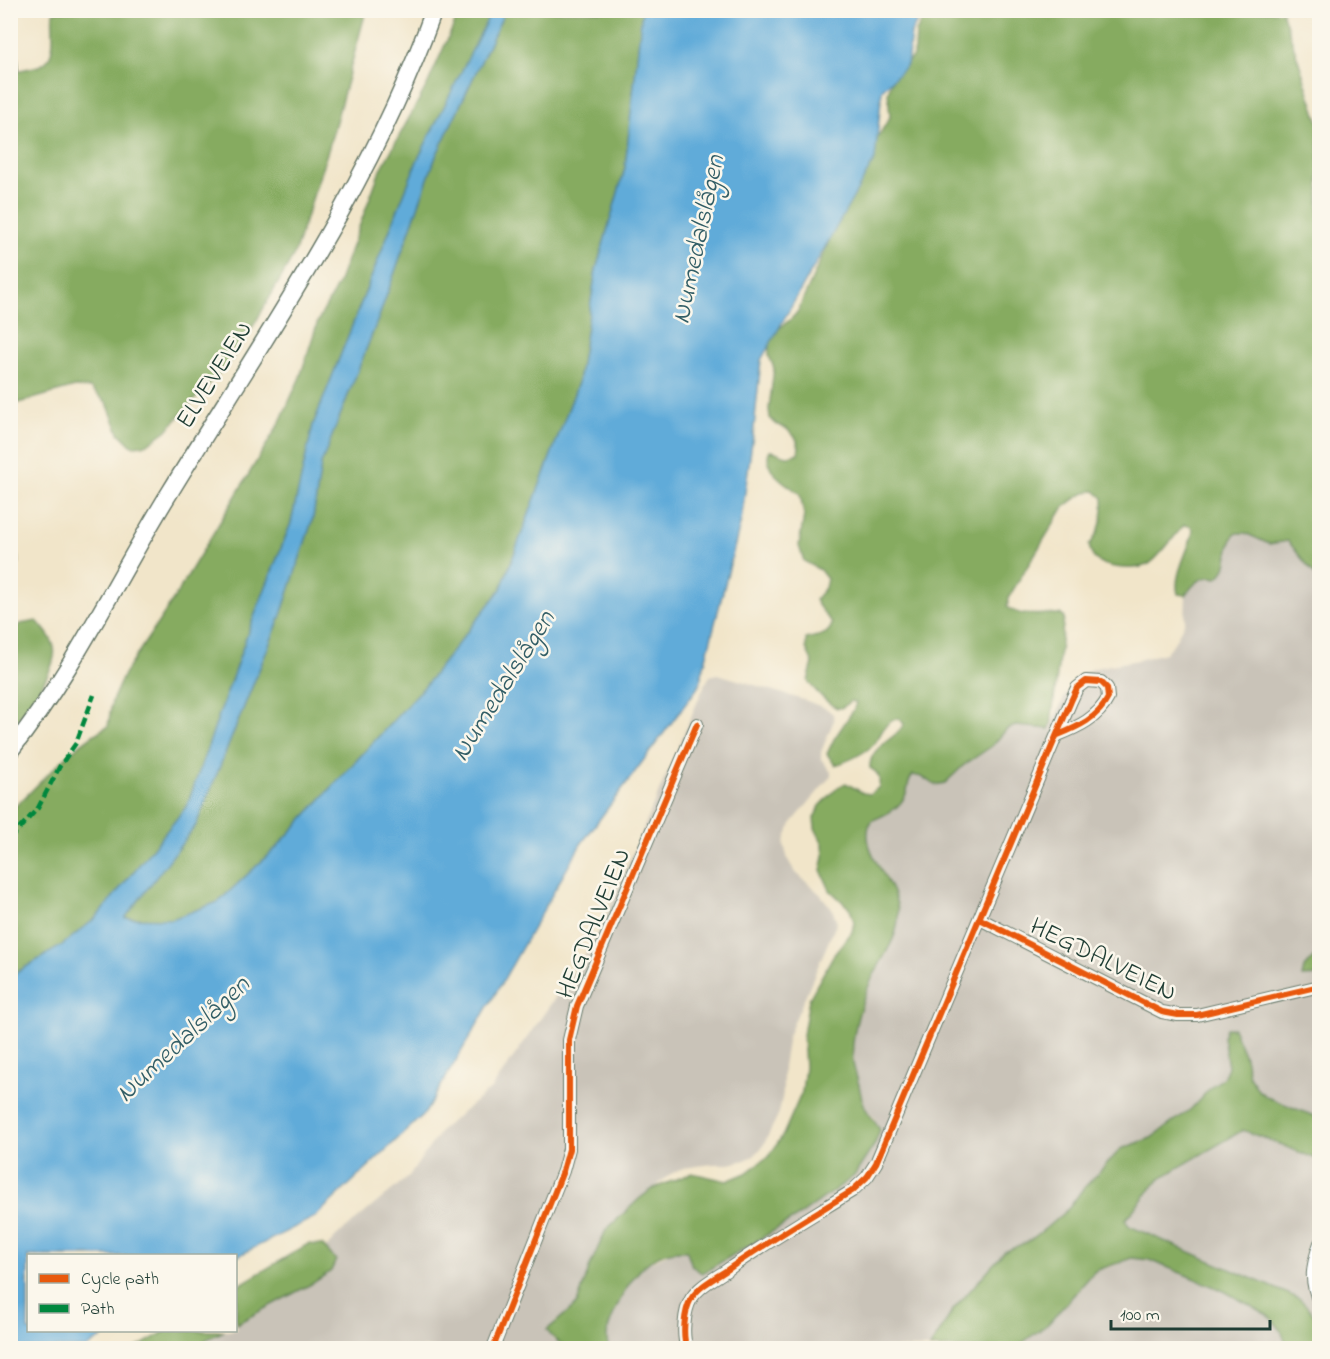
<svg xmlns="http://www.w3.org/2000/svg" width="1330" height="1359" font-family="'Indie Flower',sans-serif">
<rect width="100%" height="100%" fill="#fbf7ec"/>
<filter id="ink" filterUnits="userSpaceOnUse"><feTurbulence type="fractalNoise" baseFrequency=".0167" numOctaves="2"/><feDisplacementMap in="SourceGraphic" scale="12" xChannelSelector="R" yChannelSelector="G"/><feConvolveMatrix kernelMatrix="1 2 1 2 8 2 1 2 1" color-interpolation-filters="sRGB"/></filter>
<filter id="wash" filterUnits="userSpaceOnUse"><feTurbulence type="fractalNoise" baseFrequency=".008" numOctaves="4" result="noise"/><feDisplacementMap in="SourceGraphic" scale="24" xChannelSelector="R" yChannelSelector="G"/><feGaussianBlur stdDeviation="1.35" result="paint"/><feColorMatrix in="noise" values="0 0 0 0 0 0 0 0 0 0 0 0 0 0 0 0 0 1.4 0 .05"/><feComposite in="paint" operator="in"/></filter>
<g filter="url(#wash)">
<rect width="100%" height="100%" fill="#f1e5c9"/>
<!-- industrial -->
<path fill="#c9c3b8" d="M1236,533H1245L1258,540L1279,543L1288,540L1320,580V952L1312,958L1313,977L1319,976V1118L1267,1097L1258,1090L1249,1076L1245,1057L1233,1028L1223,1037L1228,1068L1223,1078L1212,1086L1191,1109L1151,1138L1120,1149L1082,1190L1069,1208L1046,1228L1029,1241L1004,1252L953,1310L930,1348H609L606,1341L610,1323L630,1279L644,1265L676,1250L687,1251L692,1266L701,1273L711,1268L832,1193L854,1176L875,1144V1119L865,1107L853,1062L854,1033L866,992L876,970L888,952V880L869,847L866,830L871,821L887,814L906,793L909,780L913,775L921,777L935,785L945,783L964,765L992,746L1007,729L1016,726L1049,729L1071,684L1080,674L1095,668L1138,660L1165,653L1174,643L1185,621L1186,595L1198,580L1211,576L1225,566L1230,540Z
M718,674L807,701L827,709L833,714L834,720L821,752V759L831,772V776L791,824L784,844L788,860L795,872L820,894L832,909L837,922L788,1036L783,1066V1093L779,1113L763,1146L755,1155L745,1160L730,1164H713L683,1168L669,1175L623,1215L590,1266L577,1304L567,1315L555,1321L552,1339L569,1348H201L205,1340L224,1331L236,1330V1324L313,1283L331,1271L336,1260L325,1249L337,1236L409,1176L443,1128L492,1088L585,955L600,930L705,684L710,676Z
M1243,1130L1319,1160V1324L1311,1310L1300,1299L1129,1226L1125,1220L1154,1185L1164,1176Z
M1132,1258L1150,1260L1197,1279L1224,1291L1269,1316L1281,1330L1285,1341L1283,1348H1015L1048,1324L1095,1271L1108,1268Z"/>
<!-- forest -->
<path fill="#86ab61" stroke="#52744a" stroke-width="1.5" d="M79,10L366,11L329,147L294,255L255,323L231,360L166,431L146,445L132,446L119,433L107,403L90,388L75,387L11,405L10,72C20,69 35,69 43,64C58,55 51,27 53,13L58,11Z
M927,10L1282,11L1319,123V580L1288,541L1269,544L1245,533H1236C1224,546 1232,568 1217,578C1203,574 1193,584 1186,595L1178,594C1173,577 1187,553 1192,536L1193,530L1190,526L1184,525C1175,535 1159,558 1149,564C1136,571 1104,569 1094,558C1091,554 1090,550 1089,545C1101,532 1104,515 1103,498L1095,491C1083,491 1072,501 1063,508L1010,595L1007,607C1023,619 1041,613 1060,614L1064,617L1051,724L1049,729L1016,726L1007,729L992,746L964,765L945,783L935,785L922,777L913,775C907,781 909,786 906,794C900,809 885,815 871,821C856,851 898,881 898,914C899,935 886,952 877,969C863,994 850,1034 853,1062C854,1070 857,1077 859,1085C860,1092 862,1100 865,1107C869,1115 876,1122 880,1130L875,1144L854,1176L800,1215L711,1268L702,1273L692,1266L687,1251C648,1247 627,1283 614,1313C609,1325 604,1337 609,1348C586,1348 560,1353 547,1330L577,1304L590,1266L606,1230L639,1199L652,1189L692,1173L727,1181L746,1173L770,1155L783,1135L802,1092L805,1067L803,1035L809,999L833,956L852,932L854,922L850,909L830,890L821,870L824,857L823,844L815,828L814,818L820,806L838,787L846,783L863,793L870,794L879,787C880,777 879,773 870,768C869,746 895,741 904,724L899,718C880,723 883,737 870,748C860,755 846,762 835,765L827,754L834,739L854,709L856,702L851,701C847,704 843,709 838,708C830,706 812,688 808,681L813,663L806,648V639C818,635 828,637 832,624C827,615 819,609 815,600L825,588L827,579L820,570L804,561L799,546L804,515L800,494C786,483 763,472 769,451C781,450 783,461 798,453L799,447L796,438L787,429L776,424L770,418L769,409L774,368L769,356V337C778,327 790,323 798,311L868,153L890,117L888,92L894,76L912,57L915,50L916,33Z
M460,11H492L417,161L313,425L291,523L250,627L187,806L96,918L61,946L11,976L10,811C43,782 69,747 108,726L112,701L124,674L173,600L279,424L300,377L318,321L338,284L379,173L428,83Z
M505,11H642L625,168L596,270L578,383L501,589L425,686L276,848L218,902L172,919L124,918L196,825L280,618L313,518L321,464L380,314L436,156Z
M11,544L14,548L19,562L11,577Z
M37,621C46,631 57,643 54,657C50,680 24,710 11,729V632L20,624Z
M1319,952V976L1302,977L1304,968Z
M1226,1028H1233L1245,1057L1249,1076L1258,1090L1267,1097L1319,1118V1160L1243,1130L1164,1176L1154,1185L1125,1220L1129,1226L1300,1299C1319,1318 1320,1322 1319,1348H1283L1285,1341L1281,1330L1269,1316L1244,1302L1224,1291L1150,1260L1132,1258L1095,1271L1048,1324L1015,1348H930L953,1310L1004,1252L1029,1241L1046,1228L1069,1208L1082,1190L1121,1149L1151,1138L1191,1109L1212,1086L1223,1078L1228,1067L1223,1037Z
M308,1244L322,1245L336,1260L331,1271L313,1283L236,1324V1287Z
M166,1331V1330L224,1331L205,1340L201,1348H136Z"/>
<!-- water -->
<path fill="#60abd9" stroke="#407486" stroke-width="1.5" d="M492,10L505,11L436,156L380,314L321,464L313,518L280,618L196,825L125,918L172,919L218,902L276,848L425,686L501,589L578,383L596,270L625,168L642,11H922L911,33L907,65L882,90L875,159L761,360L754,428L741,521L699,686L581,844L504,979L425,1113L315,1217L236,1257V1256H28V1330L112,1331L86,1348H11V976L61,946L96,918L187,806L250,627L291,523L313,425L417,161Z"/>
</g>
<g filter="url(#ink)">
<g fill="none" stroke-linecap="round" stroke-linejoin="round">
<defs>
<path id="minor" d="M10,59L11,70
M980,919L1162,1012L1178,1015H1197L1320,986
M1320,1243C1312,1266 1309,1280 1320,1304
M493,1348L563,1171L569,1149V1040L577,1006L697,724
M687,1348C682,1336 684,1311 691,1299C699,1286 715,1278 727,1270C767,1242 810,1217 852,1191L867,1177L876,1163L1071,701L1077,688L1086,681L1101,682L1107,688L1108,698C1098,718 1078,727 1058,735"/>
<path id="highway" d="M10,751C73,672 117,578 170,492C265,336 372,184 434,10"/>
</defs>
<!-- minor casing -->
<use href="#minor" stroke="#687868" stroke-width="14"/>
<!-- highway casing -->
<use href="#highway" stroke="#687868" stroke-width="19"/>
<!-- minor -->
<use href="#minor" stroke="#fff" stroke-width="12"/>
<!-- highway -->
<use href="#highway" stroke="#fff" stroke-width="16"/>
<!-- quiet -->
<path stroke="#00873e" stroke-width="4.5" stroke-dasharray="9 4.5" stroke-linecap="butt" d="M10,839L38,808L60,766L76,743L94,695"/>
<defs>
<path id="cycleway" d="M980,919L1162,1012L1178,1015H1197L1320,986
M493,1348L563,1171L569,1149V1040L577,1006L697,724
M687,1348C682,1336 684,1311 691,1299C699,1286 715,1278 727,1270C767,1242 810,1217 852,1191L867,1177L876,1163L1071,701L1077,688L1086,681L1101,682L1107,688L1108,698C1098,718 1078,727 1058,735"/>
</defs>
<!-- cycleway casing -->
<use href="#cycleway" stroke="#fbf7ec" stroke-width="10"/>
<!-- cycleway -->
<use href="#cycleway" stroke="#e8590c" stroke-width="6"/>
</g>
</g>
<g text-anchor="middle" stroke-width="5" stroke-linejoin="round" paint-order="stroke">
<!-- street labels -->
<g font-size="26" fill="#1f3d34" stroke="#fbf7ec">
<text transform="translate(213 374) rotate(-58)" y="9">ELVEVEIEN</text>
<text transform="translate(592 923) rotate(-68)" y="9">HEGDALVEIEN</text>
<text transform="translate(1104 958) rotate(26)" y="9">HEGDALVEIEN</text>
</g>
<!-- water labels -->
<g font-size="27" font-style="italic" fill="#325e66" stroke="#fbf7ec">
<text transform="translate(697 239) rotate(-78)" y="9">Numedalslågen</text>
<text transform="translate(502 685) rotate(-58)" y="9">Numedalslågen</text>
<text transform="translate(182 1038) rotate(-43)" y="9">Numedalslågen</text>
</g>
</g>
<!-- margin -->
<rect width="1330" height="1359" fill="none" stroke="#fbf7ec" stroke-width="36"/>
<!-- legend -->
<rect x="27" y="1254" width="210" height="78" fill="#fbf7ec" stroke="#a3ada2" stroke-width="1.5"/>
<rect x="39" y="1274" width="30" height="9" fill="#e8590c" stroke="#a3ada2" stroke-width="1.5"/>
<text x="81" y="1284" font-size="18" fill="#1f3d34">Cycle path</text>
<rect x="39" y="1304" width="30" height="9" fill="#00873e" stroke="#a3ada2" stroke-width="1.5"/>
<text x="81" y="1314" font-size="18" fill="#1f3d34">Path</text>
<!-- scale -->
<path d="M1111 1320v9h159v-9" fill="none" stroke="#1f3d34" stroke-width="3"/>
<text x="1120" y="1320" font-size="18" fill="#1f3d34" stroke="#fbf7ec" stroke-width="4.5" paint-order="stroke">100 m</text>
</svg>
